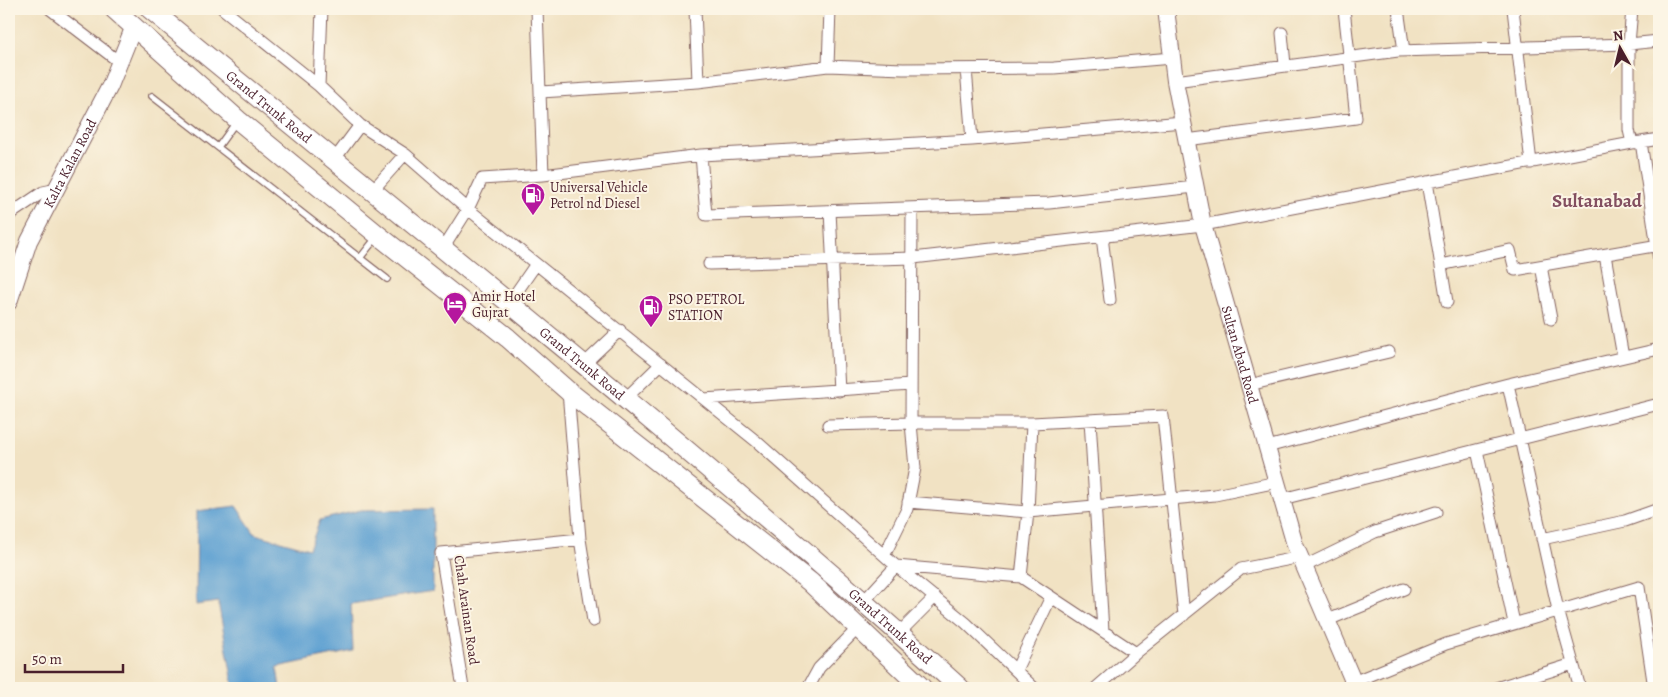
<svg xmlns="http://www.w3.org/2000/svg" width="1668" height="697" font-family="Alegreya,serif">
<rect width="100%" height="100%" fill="#fcf5e5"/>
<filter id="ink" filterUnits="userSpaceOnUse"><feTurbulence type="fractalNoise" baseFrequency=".02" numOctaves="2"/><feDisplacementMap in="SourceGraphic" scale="10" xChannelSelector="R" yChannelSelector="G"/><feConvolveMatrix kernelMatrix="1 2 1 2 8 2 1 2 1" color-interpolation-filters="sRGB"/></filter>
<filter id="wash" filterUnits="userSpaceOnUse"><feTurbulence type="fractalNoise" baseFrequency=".0096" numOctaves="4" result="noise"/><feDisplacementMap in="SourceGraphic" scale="20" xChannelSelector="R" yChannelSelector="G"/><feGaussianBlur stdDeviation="1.12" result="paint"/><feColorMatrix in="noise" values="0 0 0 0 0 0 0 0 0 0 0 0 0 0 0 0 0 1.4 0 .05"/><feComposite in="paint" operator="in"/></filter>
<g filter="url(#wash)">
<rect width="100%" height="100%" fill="#f1e2c3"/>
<!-- water -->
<path fill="#5fa1d2" stroke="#54607e" d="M236,506L255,534L309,549L320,520L361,510L433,509V591L351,604L353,651L277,667L280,688H234L218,602L196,605L197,511Z"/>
</g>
<g filter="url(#ink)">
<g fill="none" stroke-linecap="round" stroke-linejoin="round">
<defs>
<path id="lane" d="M152,96L387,279
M218,147L236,122
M360,258L376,238"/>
<path id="street" d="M50,9L118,61
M223,9L319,86L360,125L405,154L468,209L756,441L896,566L966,623L1034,688
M1398,9L1404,51
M1513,9L1531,163
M1632,9L1629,44L1659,41
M1282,33L1285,65
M828,66L903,69L1054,68L1172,58
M966,69L972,140
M1175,81L1398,51L1629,44V130L1632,143L1641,142L1659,260
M698,82L828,66L830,9
M319,86L322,9
M541,92L698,82L695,9
M1186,140L1356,118L1344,9
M1641,142L1659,139
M701,155L972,140L1183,122
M334,160L360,125
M543,175L701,155L706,215L1049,203L1195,187
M1427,182L1447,302
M372,191L405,154
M830,211L839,391
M9,215L43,192L57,189
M1102,237L1110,300
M444,247L468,209L482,179L543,175L537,9
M1605,255L1623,357
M709,264L913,258L1203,225L1632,143
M1441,265L1510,250L1515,270L1659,245
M1541,266L1551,319
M509,303L536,264
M583,365L620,330
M1249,385L1389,352
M568,391L580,539L593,621
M625,399L661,364
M704,399L911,385
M1090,420L1103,631
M1032,423L1163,416L1184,615
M828,425L911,423L912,208
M1267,447L1508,384
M1477,450L1514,623
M1282,499L1659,404
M908,502L1028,512L1021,577
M1542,539L1625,521L1659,509
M885,554L907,509L915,468L911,423H1032L1028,512L1215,495L1277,482
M1305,566L1375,532L1436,512
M864,601L896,566L1021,577L1136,653L1096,688
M1328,620L1404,589
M899,633L935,597
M1136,653L1241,569L1301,557
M1016,670L1051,597
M463,688L441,553L580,539
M808,688L819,668L858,628
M1345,688L1353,682L1446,644L1639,587L1654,688
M1496,688L1573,664
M1580,688L1558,610L1508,384L1659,349"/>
<g id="secondary">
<path id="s1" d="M1166,9L1175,81L1203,225L1295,545L1356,688"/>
<path id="s2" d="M9,302L29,241L110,86L134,26"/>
</g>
<g id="primary">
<path d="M114,9L238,120L378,235L508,338L568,391L810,582L922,688"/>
<path id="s3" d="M150,9C422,233 699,452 960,688"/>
</g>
</defs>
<!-- lane casing -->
<use href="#lane" stroke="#846360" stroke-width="8"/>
<!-- street casing -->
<use href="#street" stroke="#846360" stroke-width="13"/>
<!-- secondary casing -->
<use href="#secondary" stroke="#846360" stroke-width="18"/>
<!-- primary casing -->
<use href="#primary" stroke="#846360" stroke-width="21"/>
<!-- lane -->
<use href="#lane" stroke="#fff" stroke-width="5.5"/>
<!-- street -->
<use href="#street" stroke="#fff" stroke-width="11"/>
<!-- secondary -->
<use href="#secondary" stroke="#fff" stroke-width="16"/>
<!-- primary -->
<use href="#primary" stroke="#fff" stroke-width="19"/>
</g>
</g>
<!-- icons -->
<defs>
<symbol id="fuel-pin" viewBox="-11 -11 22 30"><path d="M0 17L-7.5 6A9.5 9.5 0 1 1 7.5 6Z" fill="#b5179e" stroke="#fcf5e5"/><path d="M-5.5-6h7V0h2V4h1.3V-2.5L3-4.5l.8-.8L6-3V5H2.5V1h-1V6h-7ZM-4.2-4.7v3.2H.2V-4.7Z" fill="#fff"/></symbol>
<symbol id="hotel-pin" viewBox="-11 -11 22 30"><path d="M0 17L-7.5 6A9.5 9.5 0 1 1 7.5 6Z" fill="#b5179e" stroke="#fcf5e5"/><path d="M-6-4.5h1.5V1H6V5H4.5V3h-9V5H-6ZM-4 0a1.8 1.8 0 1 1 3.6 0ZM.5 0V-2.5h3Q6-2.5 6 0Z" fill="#fff"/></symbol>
</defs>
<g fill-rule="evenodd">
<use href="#fuel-pin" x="519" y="181" width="28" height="38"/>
<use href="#hotel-pin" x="441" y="290" width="28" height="38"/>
<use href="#fuel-pin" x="637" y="293" width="28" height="38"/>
</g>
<g text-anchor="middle" stroke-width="4" stroke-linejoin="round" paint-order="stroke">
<!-- street labels -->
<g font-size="14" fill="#4a1f2b" stroke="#fcf5e5">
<text dy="5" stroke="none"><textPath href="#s3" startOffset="154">Grand Trunk Road</textPath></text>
<text dy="5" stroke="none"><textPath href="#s2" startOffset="152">Kalra Kalan Road</textPath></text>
<text dy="5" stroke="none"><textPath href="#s1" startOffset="354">Sultan Abad Road</textPath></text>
<text dy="5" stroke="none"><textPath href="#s3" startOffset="559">Grand Trunk Road</textPath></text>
<text transform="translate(467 610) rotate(82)" y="5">Chah Arainan Road</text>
<text dy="5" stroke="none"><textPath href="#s3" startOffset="964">Grand Trunk Road</textPath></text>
</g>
<!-- poi labels -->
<g font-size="14" fill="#4a1f2b" stroke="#fcf5e5" text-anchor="start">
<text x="550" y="192">Universal Vehicle<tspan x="550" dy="16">Petrol nd Diesel</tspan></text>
<text x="472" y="301">Amir Hotel<tspan x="472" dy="16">Gujrat</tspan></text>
<text x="668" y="304">PSO PETROL<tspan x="668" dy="16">STATION</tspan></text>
</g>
<!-- district labels -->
<g font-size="19" font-weight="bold" fill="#834f60" stroke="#fcf5e5">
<text x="1597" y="207">Sultanabad</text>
</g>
</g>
<!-- margin -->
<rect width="1668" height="697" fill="none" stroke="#fcf5e5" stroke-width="30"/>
<!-- north arrow -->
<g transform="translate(1620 48) rotate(352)" stroke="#fcf5e5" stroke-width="4" paint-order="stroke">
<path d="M0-4L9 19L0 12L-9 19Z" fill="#4a1f2b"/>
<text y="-8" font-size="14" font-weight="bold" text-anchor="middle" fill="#4a1f2b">N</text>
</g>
<!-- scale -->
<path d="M25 664v8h98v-8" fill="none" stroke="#4a1f2b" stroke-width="2.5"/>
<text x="32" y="664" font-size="15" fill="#4a1f2b" stroke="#fcf5e5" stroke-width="4" paint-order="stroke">50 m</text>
</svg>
